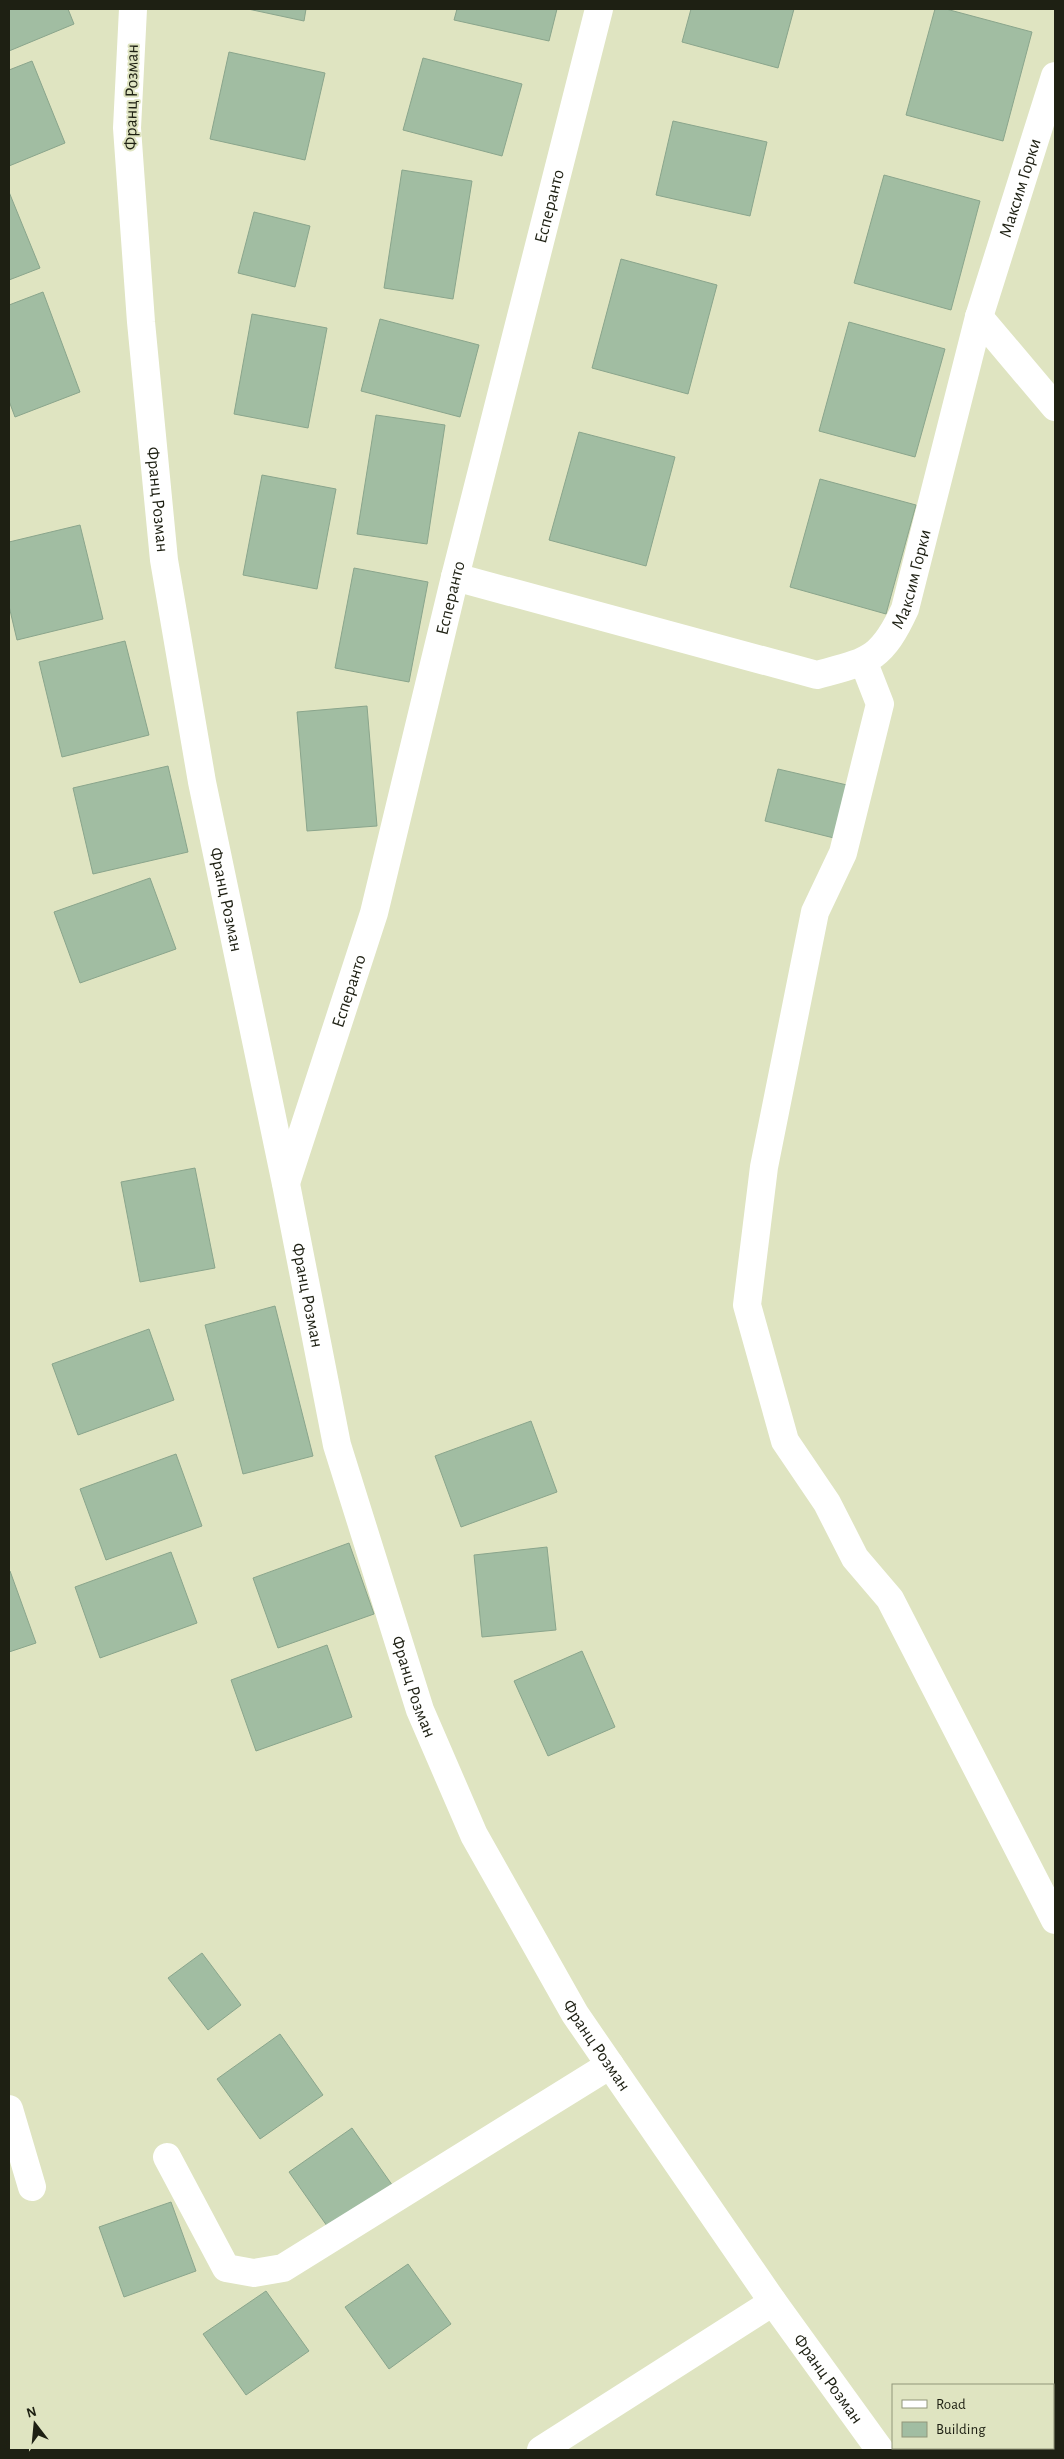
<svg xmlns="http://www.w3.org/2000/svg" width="1064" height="2459" font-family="'Alegreya Sans',sans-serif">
<rect width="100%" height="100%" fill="#dfe4c1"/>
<!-- building -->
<path fill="#a1bda2" stroke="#8aa58c" d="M9,9H68L74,24L9,51Z
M248,9H306L304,21Z
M457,9H557L549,41L454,20Z
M691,9H794L778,68L682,42Z
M935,9H946L1032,32L1003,141L906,115Z
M229,52L325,73L305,160L210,139Z
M423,58L522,84L502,156L403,130Z
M32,61L65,143L9,166V70Z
M673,121L767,142L750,216L656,195Z
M402,170L472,181L453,299L384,288Z
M884,175L980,201L951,310L854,283Z
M9,192L40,268L9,280Z
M254,212L310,226L295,287L238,273Z
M621,259L717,285L688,394L592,368Z
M43,292L80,392L15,417L9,401V305Z
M252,314L327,328L308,428L234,414Z
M380,319L479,345L460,417L361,391Z
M849,322L945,349L915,457L819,431Z
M376,415L445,425L427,544L357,534Z
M579,432L675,457L646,566L549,540Z
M262,475L336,489L317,589L243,575Z
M820,479L916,505L886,614L790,587Z
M80,525L103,619L17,640L9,606V542Z
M354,568L428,582L409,682L335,668Z
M125,641L149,735L62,757L39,662Z
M367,706L377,826L307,831L297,712Z
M168,766L188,852L93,874L73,788Z
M778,769L847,785L834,838L765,821Z
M150,878L176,949L80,983L54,912Z
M195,1168L215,1268L140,1282L121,1182Z
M275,1306L313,1456L243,1474L205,1325Z
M149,1329L174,1400L78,1435L52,1364Z
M531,1421L557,1492L461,1527L435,1456Z
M176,1454L202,1526L106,1560L80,1489Z
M349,1543L374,1614L278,1648L253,1578Z
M547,1547L556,1630L482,1637L474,1555Z
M171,1552L197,1623L100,1658L75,1587Z
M10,1571L36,1643L9,1652V1572Z
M327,1645L352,1717L256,1751L231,1680Z
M582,1651L615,1727L548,1756L514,1681Z
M202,1953L241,2005L208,2030L168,1978Z
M280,2034L323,2095L260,2139L217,2079Z
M352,2128L395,2189L332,2233L289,2172Z
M171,2202L196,2271L124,2297L99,2227Z
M408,2264L451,2324L389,2369L345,2307Z
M266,2291L309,2351L246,2395L203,2334Z"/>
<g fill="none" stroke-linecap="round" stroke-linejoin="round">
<!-- minor -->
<g stroke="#fff" stroke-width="28">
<path id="s1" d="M133,9L127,128L141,322L164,560L202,782L286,1184L337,1445L420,1710L474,1835L575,2014L773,2302L880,2450"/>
<path d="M979,317L1055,407"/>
<path id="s2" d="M455,577L817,675C868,661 881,661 905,609L979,317L1055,76"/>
<path d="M864,663L880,704L843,853L815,912L764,1167L747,1305L785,1441L827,1503L855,1558L890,1599L1055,1920"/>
<path id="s3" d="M286,1183L374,913L455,577L599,9"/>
<path d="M9,2109L32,2187"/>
<path d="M167,2157L226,2268L254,2273L283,2268L610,2065"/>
<path d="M541,2450L773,2302"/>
</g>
</g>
<g text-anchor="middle" stroke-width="4" stroke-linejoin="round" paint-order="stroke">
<!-- street labels -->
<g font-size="18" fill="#1e2013" stroke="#dfe4c1">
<text transform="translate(131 97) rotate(-89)" y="6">Франц Розман</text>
<text dy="6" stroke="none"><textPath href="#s2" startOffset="928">Максим Горки</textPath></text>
<text dy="6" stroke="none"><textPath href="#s3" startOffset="1012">Есперанто</textPath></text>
<text dy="6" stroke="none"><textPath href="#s1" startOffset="492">Франц Розман</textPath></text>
<text dy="6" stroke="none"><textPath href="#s2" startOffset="522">Максим Горки</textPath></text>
<text dy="6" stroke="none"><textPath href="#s3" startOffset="608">Есперанто</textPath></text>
<text dy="6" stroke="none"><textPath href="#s1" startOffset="898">Франц Розман</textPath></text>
<text dy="6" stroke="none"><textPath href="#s3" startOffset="202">Есперанто</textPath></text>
<text dy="6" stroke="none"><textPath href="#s1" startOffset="1302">Франц Розман</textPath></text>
<text dy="6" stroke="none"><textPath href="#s1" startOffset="1708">Франц Розман</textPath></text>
<text dy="6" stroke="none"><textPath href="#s1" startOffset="2112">Франц Розман</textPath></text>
<text dy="6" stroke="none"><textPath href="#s1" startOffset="2518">Франц Розман</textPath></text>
</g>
</g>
<!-- border -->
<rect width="1064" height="2459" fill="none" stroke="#1e2013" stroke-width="20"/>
<!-- legend -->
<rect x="892" y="2384" width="162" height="65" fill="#dfe4c1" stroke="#92967b"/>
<rect x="902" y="2400" width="25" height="8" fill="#ffffff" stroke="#92967b"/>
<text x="936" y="2409" font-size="15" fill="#1e2013">Road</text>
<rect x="902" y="2422" width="25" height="15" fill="#a1bda2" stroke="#92967b"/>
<text x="936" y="2434" font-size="15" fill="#1e2013">Building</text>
<!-- north arrow -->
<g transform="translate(35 2424) rotate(344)" stroke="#dfe4c1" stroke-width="4" paint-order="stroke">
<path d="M0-4L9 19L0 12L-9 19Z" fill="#1e2013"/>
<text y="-8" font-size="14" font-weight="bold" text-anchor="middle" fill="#1e2013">N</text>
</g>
</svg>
